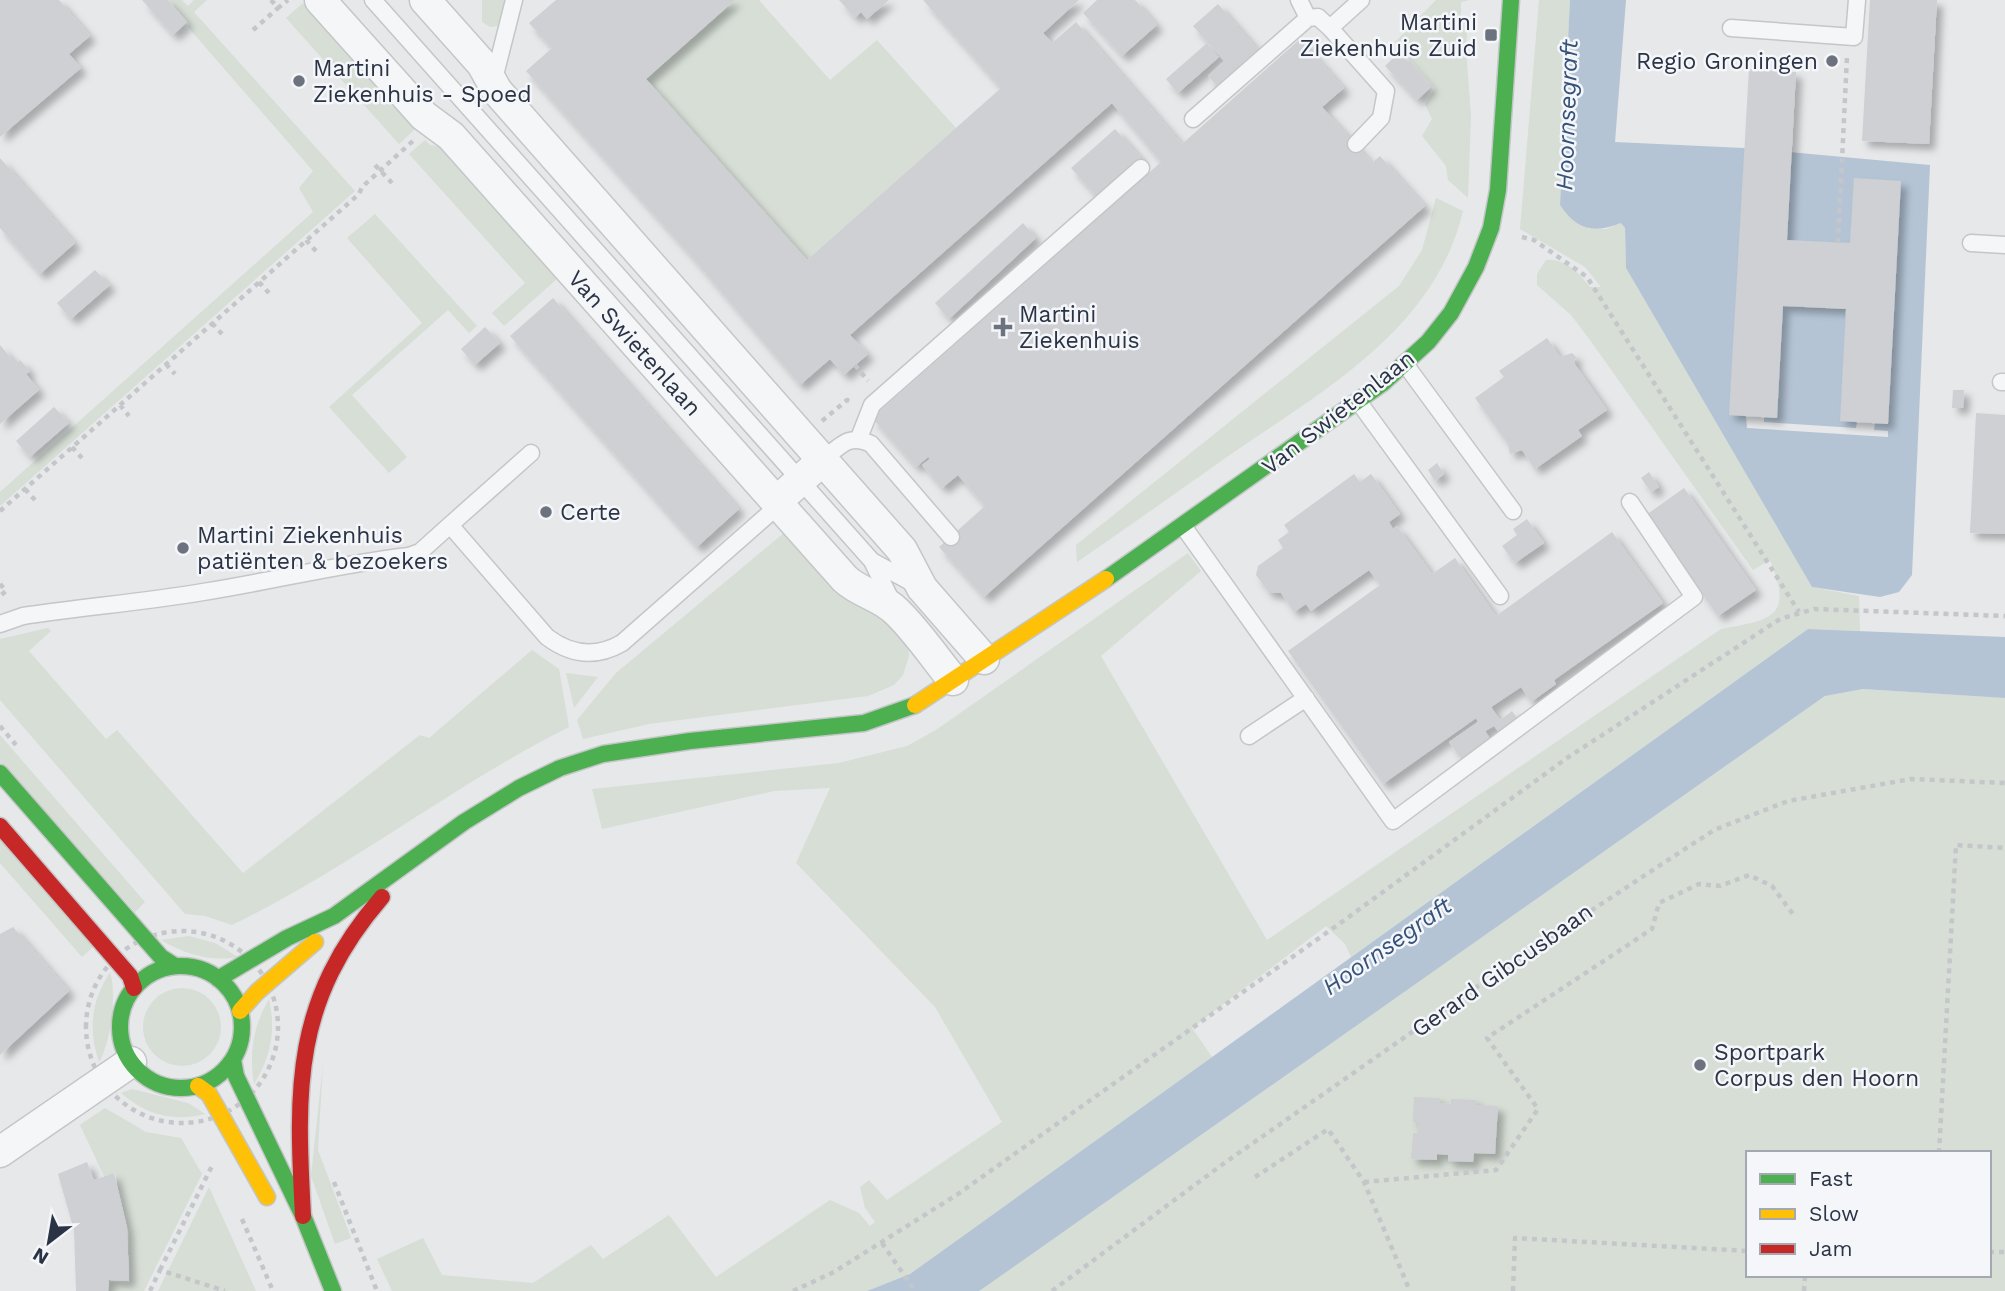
<svg xmlns="http://www.w3.org/2000/svg" width="2005" height="1291" font-family="'Work Sans',sans-serif">
<defs>
<filter id="shadow"><feDropShadow dx="6" dy="6" stdDeviation="3.5" flood-color="#0004"/></filter>
</defs>
<rect width="100%" height="100%" fill="#e6e8ea"/>
<!-- green -->
<path fill="#d6ded6" fill-rule="evenodd" d="M168,0H182L188,6L194,0H207L194,12L355,191L0,506V492L313,212L299,188L313,171L187,26L189,24Z
M482,0H506L498,26L490,27L482,22Z
M735,0H759L830,80L877,40L956,128L807,260L646,79Z
M1436,0H1469L1461,2V21L1468,22L1466,47L1471,116L1468,198L1448,180L1446,166L1422,136L1432,119L1425,104L1435,88L1395,42Z
M1539,0H1570L1560,205L1589,229H1606L1621,223L1625,228L1626,268L1812,587L1859,596L1860,631L1808,629L1351,957L1345,944L1326,926L1192,1028L1212,1057L910,1274L867,1291H392L377,1259L423,1238L442,1275L533,1283L591,1245L603,1259L669,1215L716,1277L830,1200L859,1213L870,1226L875,1222L865,1208L860,1187L869,1180L887,1200L1002,1122L935,1007L796,863L830,788L774,791L602,829L592,789L839,763L907,746L936,730L1188,553L1201,571L1101,656L1267,940L1721,629C1771,620 1794,618 1770,560L1753,570L1590,340L1571,315L1537,285V274L1546,260C1565,258 1579,273 1590,287H1601L1585,267L1520,229Z
M303,3L415,129L399,144L286,18Z
M425,140L430,145L442,147L558,278L504,326L492,313L525,283L409,154Z
M1436,198L1463,211C1436,327 1325,390 1234,452C1182,489 1129,526 1077,562L1076,545L1399,286L1422,250Z
M375,214L477,326L469,333L448,310L352,395L407,457L389,473L329,407L422,323L347,238Z
M785,532L873,605L908,643L909,656L903,675L894,685L868,696L649,724L583,739L577,720L616,673Z
M48,628L51,631L29,651L106,739L117,730L243,873L420,735L429,738L532,650L559,669L569,727C453,785 350,868 232,925L205,916L185,914L0,700V639Z
M566,673L598,677L574,708Z
M1863,689L2005,698V1291H979L1825,696ZM1748,1153H1989V1275H1748Z
M0,735L145,902L135,912L0,762Z
M0,838L93,947L82,957L0,863Z
M189,936L215,943L238,957C209,962 185,954 161,940Z
M110,972C117,993 111,1043 99,1062C88,1029 91,1002 110,972Z
M143 1027a39 39 0 1 1 78 0a39 39 0 1 1-78 0Z
M269,999C276,1031 271,1056 254,1084C249,1052 253,1027 269,999Z
M323,1064L318,1150L351,1238L335,1244L311,1176Z
M132,1089L188,1103L205,1114C173,1122 146,1115 121,1093Z
M105,1108L146,1132L181,1138L202,1174L144,1291H109L110,1282L130,1283L129,1232L115,1173L104,1176L80,1125Z
M209,1187L256,1291H158Z"/>
<!-- water -->
<path fill="#b4c4d5" d="M1570,0H1626L1615,142L1744,148L1930,165L1912,575L1899,592L1880,597L1812,587L1626,268L1625,228L1621,223C1593,234 1577,230 1560,205Z
M1808,629L2005,637V698L1863,689L1825,696L985,1287L979,1291H867L910,1274Z"/>
<!-- pier -->
<path fill="#e6e8ea" d="M1746,416L1764,417V422L1856,428L1857,422L1875,423L1874,430L1888,431V437L1747,428Z"/>
<!-- building -->
<path fill="#ced0d3" filter="url(#shadow)" d="M0,0H59L90,36L69,54L81,68L0,137Z
M142,0H168L187,22L173,35Z
M556,0H735L646,79L807,260L1001,88L923,0H1079L1043,33L1052,43L1076,22L1182,144L1300,39L1344,88L1322,107L1372,163L1380,156L1425,206L984,597L939,547L985,506L958,475L942,488L922,465L930,459L928,457L916,467L872,418L1161,162L1112,103L850,335L868,354L844,375L830,359L800,385L692,257L526,71L552,48L529,23Z
M839,0H889L867,19L861,12L855,18Z
M1097,0H1135L1157,25L1122,56L1083,13Z
M1870,0H1937L1929,144L1862,141Z
M1218,4L1259,51L1218,87L1208,76L1224,61L1193,26Z
M1207,43L1219,57L1178,93L1166,79Z
M1399,52L1431,87L1417,100L1385,66Z
M1749,69L1796,72L1787,240L1850,243L1854,178L1901,181L1888,424L1840,421L1846,309L1783,306L1777,418L1729,415Z
M1115,129L1141,158L1097,197L1071,168Z
M0,158L75,243L40,274L0,228Z
M1023,223L1036,238L949,319L935,303Z
M95,270L110,285L71,319L57,303Z
M553,298L739,509L697,547L510,336Z
M485,327L500,343L475,365L461,349Z
M1547,338L1560,357L1572,353L1576,357L1574,363L1607,410L1578,430L1582,436L1535,469L1522,450L1510,454L1508,444L1475,398L1504,377L1499,371Z
M0,345L16,364L20,360L30,371L26,374L39,390L0,424Z
M1953,390H1964L1963,408H1952Z
M54,407L69,423L30,457L16,441Z
M1976,413L2005,415V534L1970,533Z
M1437,463L1444,474L1435,481L1428,470Z
M1649,472L1659,487L1651,492L1641,478Z
M1354,474L1360,482L1371,474L1400,514L1389,522L1393,529L1397,526L1432,574L1455,558L1496,616L1612,532L1663,603L1554,680L1556,684L1531,702L1521,687L1491,707L1500,720L1512,711L1519,721L1500,734L1494,726L1485,731L1491,740L1462,760L1449,742L1478,722L1476,718L1383,784L1288,651L1380,585L1369,570L1311,611L1306,604L1294,612L1281,593H1269L1256,575L1258,566L1283,548L1278,540L1289,532L1284,525Z
M1684,488L1756,590L1718,616L1646,515Z
M1527,519L1544,543L1515,563L1502,546L1517,535L1513,529Z
M13,927L69,991L0,1055V934Z
M1414,1097L1440,1098V1103L1451,1104V1099L1476,1100V1105L1498,1106L1495,1154L1474,1153L1473,1162L1448,1161V1155L1437,1154V1160L1411,1159L1413,1133H1418V1123L1413,1122Z
M87,1162L94,1180L114,1173L127,1228L129,1281L109,1280L108,1291H76L74,1230L58,1174Z"/>
<g fill="none" stroke-linecap="round" stroke-linejoin="round">
<defs>
<path id="lane" d="M373,0L872,561L893,604
M1299,0L1308,18
M1731,28L1854,37L1857,0
M493,83L514,0
M1193,119L1308,18L1318,17L1330,28
M1356,144L1381,118L1386,91L1330,28L1361,0
M1971,243L2005,245
M1405,364L1513,511
M2001,382H2005
M1358,401L1500,596
M859,438L872,405L1141,168
M823,460C840,446 849,433 871,444L951,537
M450,525L531,453
M1183,526L1393,821L1694,597L1630,502
M872,561L916,585
M0,624L23,616C83,607 144,602 203,592C273,581 339,564 409,556L420,552L450,525L547,637C571,655 596,658 622,643L779,505
M1249,736L1306,698"/>
<path id="street" d="M320,0L424,116L451,136L845,579C860,593 881,596 896,611C917,631 934,657 953,680
M425,0L482,64L497,91L902,550L922,588L984,659
M776,502L823,460
M0,1152L131,1062"/>
<path id="fast" d="M1106,579L1383,383L1428,342L1451,313L1476,267L1491,228L1498,190L1511,0
M0,773L161,957L175,966
M120 1027a61 61 0 1 1 122 0a61 61 0 1 1-122 0Z
M218,979L287,938L334,916L464,822L519,788L560,768L603,754L690,741L864,723L915,705
M233,1060L236,1076L303,1216L333,1291"/>
<path id="slow" d="M915,705L1106,579
M240,1011L257,992L315,942
M198,1086L209,1094L267,1197"/>
<path id="jam" d="M0,826L130,976L134,988
M303,1216C296,1087 293,1000 382,897"/>
</defs>
<!-- lane casing -->
<use href="#lane" stroke="#c4c6c8" stroke-width="19"/>
<!-- street casing -->
<use href="#street" stroke="#c4c6c8" stroke-width="33"/>
<!-- fast casing -->
<use href="#fast" stroke="#c4c6c8" stroke-width="19"/>
<!-- slow casing -->
<use href="#slow" stroke="#c4c6c8" stroke-width="19"/>
<!-- jam casing -->
<use href="#jam" stroke="#c4c6c8" stroke-width="19"/>
<!-- path -->
<path stroke="#c5c6ca" stroke-width="4.5" stroke-dasharray="5 5" stroke-linecap="butt" d="M271,0L278,8L288,0
M253,30L278,8
M375,165L392,183
M1522,237L1534,240L1587,277L1799,612
M306,240L316,251
M1838,243L1847,57
M259,282L269,293
M212,323L222,334
M166,364L175,374
M855,365L868,381
M120,405L129,416
M822,421L847,400L851,401
M72,447L82,458
M25,489L35,500
M0,511L359,194L362,187L414,140
M0,584L6,591L0,596
M0,726L16,745
M86 1027a96 96 0 1 1 192 0a96 96 0 1 1-192 0Z
M1939,1153L1956,845L2005,848
M1255,1177L1328,1129L1364,1182L1410,1291
M334,1182L377,1291
M1364,1182L1496,1170L1538,1109L1487,1038L1652,929L1659,903L1699,884L1720,886L1749,875L1772,886L1793,914
M242,1219L273,1291
M882,1243L915,1291
M1989,1252H2005
M160,1270L213,1164
M150,1291L160,1270L225,1291
M793,1291L834,1272L958,1194L1339,924L1567,758L1780,619L1814,609L2005,616
M1052,1291L1223,1164L1511,963L1714,830L1788,801L1911,779L2005,783
M1513,1291L1515,1238L1748,1251
M1804,1291L1805,1275"/>
<!-- lane -->
<use href="#lane" stroke="#f5f6f7" stroke-width="16"/>
<!-- street -->
<use href="#street" stroke="#f5f6f7" stroke-width="30"/>
<!-- fast -->
<use href="#fast" stroke="#4caf50" stroke-width="16"/>
<!-- slow -->
<use href="#slow" stroke="#ffc107" stroke-width="16"/>
<!-- jam -->
<use href="#jam" stroke="#c62828" stroke-width="16"/>
</g>
<!-- markers -->
<g fill="#6c737f" stroke="#f4f6f9" stroke-width="2.5">
<rect x="1484" y="28" width="14" height="14" rx="3.5"/>
<circle cx="1832" cy="61" r="7"/>
<circle cx="299" cy="81" r="7"/>
<path d="M999.5 316.5h7v7h7v7h-7v7h-7v-7h-7v-7h7z"/>
<circle cx="546" cy="512" r="7"/>
<circle cx="183" cy="548" r="7"/>
<circle cx="1700" cy="1065" r="7"/>
</g>
<g text-anchor="middle" stroke-width="5" stroke-linejoin="round" paint-order="stroke">
<!-- poi labels -->
<g font-size="23" fill="#2b3445" stroke="#f4f6f9" text-anchor="start">
<text x="1477" y="30" text-anchor="end">Martini<tspan x="1477" dy="26">Ziekenhuis Zuid</tspan></text>
<text x="1818" y="69" text-anchor="end">Regio Groningen</text>
<text x="313" y="76">Martini<tspan x="313" dy="26">Ziekenhuis - Spoed</tspan></text>
<text x="1019" y="322">Martini<tspan x="1019" dy="26">Ziekenhuis</tspan></text>
<text x="560" y="520">Certe</text>
<text x="197" y="543">Martini Ziekenhuis<tspan x="197" dy="26">patiënten &amp; bezoekers</tspan></text>
<text x="1714" y="1060">Sportpark<tspan x="1714" dy="26">Corpus den Hoorn</tspan></text>
</g>
<!-- street labels -->
<g font-size="23" fill="#2b3445" stroke="#f4f6f9">
<text transform="translate(635 343) rotate(48)" y="8">Van Swietenlaan</text>
<text transform="translate(1338 412) rotate(-38)" y="8">Van Swietenlaan</text>
<text transform="translate(1502 970) rotate(-35)" y="8">Gerard Gibcusbaan</text>
</g>
<!-- water labels -->
<g font-size="24" font-style="italic" fill="#34527a" stroke="#f4f6f9">
<text transform="translate(1567 115) rotate(-88)" y="8">Hoornsegraft</text>
<text transform="translate(1387 946) rotate(-35)" y="8">Hoornsegraft</text>
</g>
</g>
<!-- legend -->
<rect x="1746" y="1151" width="245" height="126" fill="#f4f6f9" stroke="#a4a8b1" stroke-width="2"/>
<rect x="1760" y="1174" width="35" height="10" fill="#4caf50" stroke="#a4a8b1" stroke-width="2"/>
<text x="1809" y="1186" font-size="21" fill="#2b3445">Fast</text>
<rect x="1760" y="1209" width="35" height="10" fill="#ffc107" stroke="#a4a8b1" stroke-width="2"/>
<text x="1809" y="1221" font-size="21" fill="#2b3445">Slow</text>
<rect x="1760" y="1244" width="35" height="10" fill="#c62828" stroke="#a4a8b1" stroke-width="2"/>
<text x="1809" y="1256" font-size="21" fill="#2b3445">Jam</text>
<!-- north arrow -->
<g transform="translate(49 1242) rotate(211)" stroke="#f4f6f9" stroke-width="5" paint-order="stroke">
<path d="M0-5L12 26L0 18L-12 26Z" fill="#2b3445"/>
<text y="-10" font-size="19" font-weight="bold" text-anchor="middle" fill="#2b3445">N</text>
</g>
</svg>
